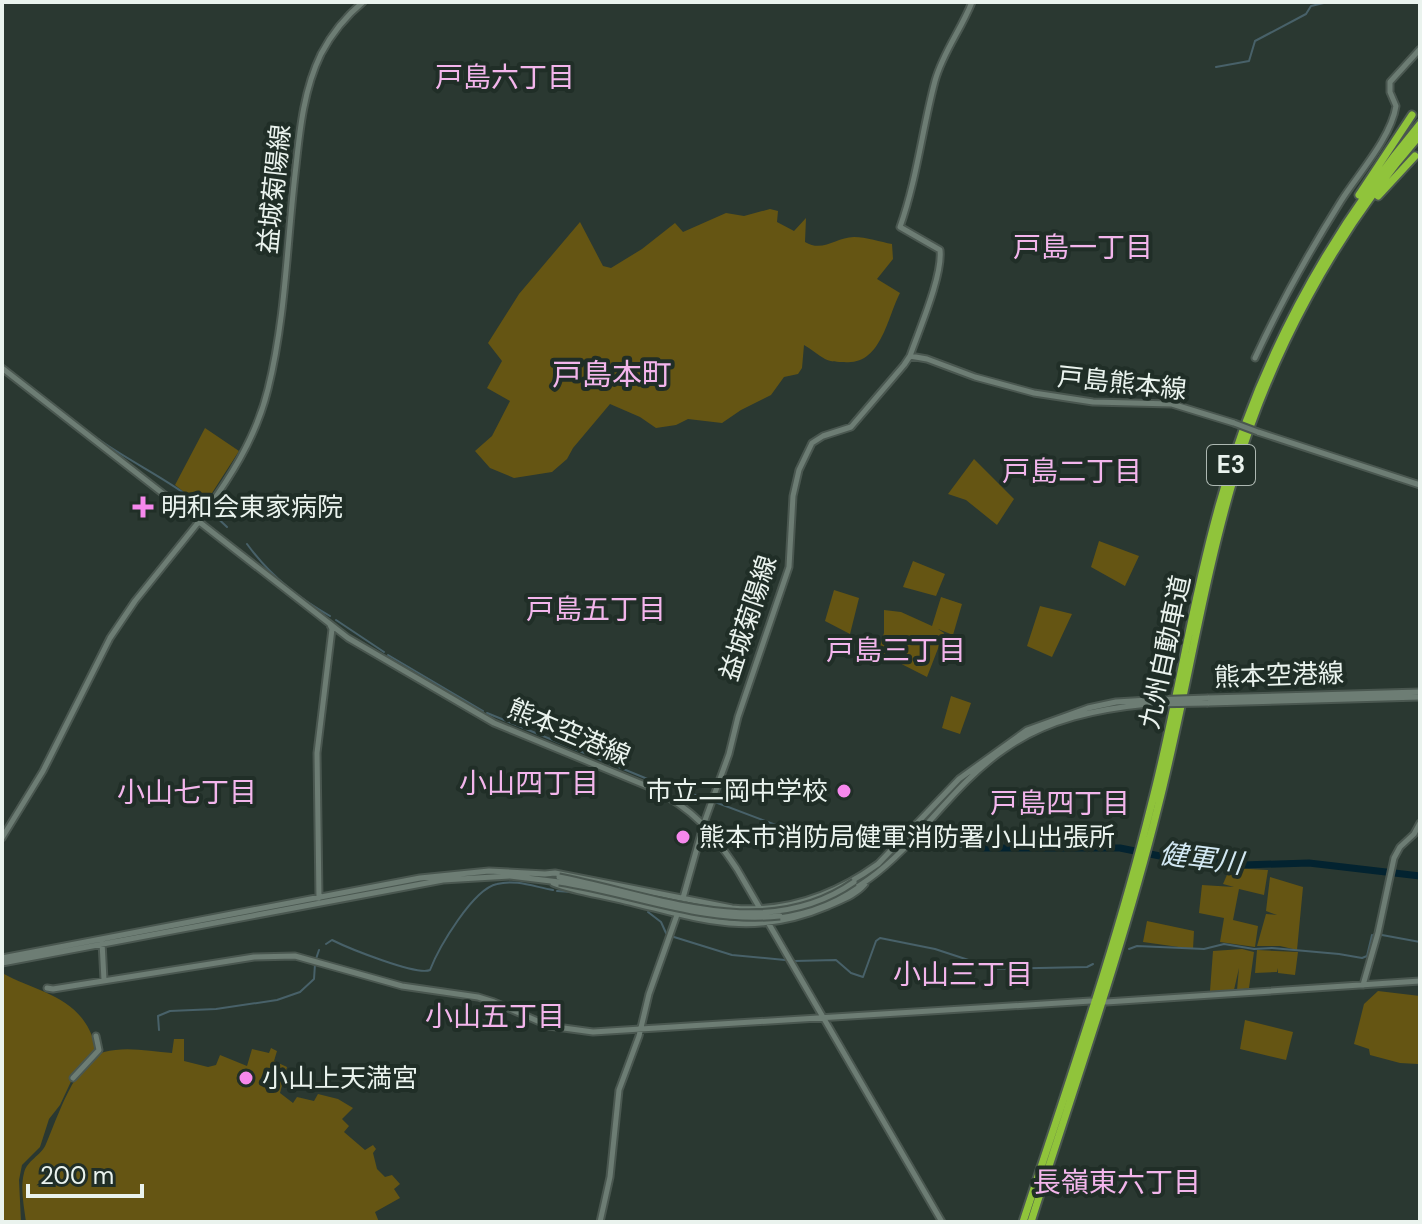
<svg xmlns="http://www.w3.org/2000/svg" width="1422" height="1224" font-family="'DM Sans','Noto Sans JP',sans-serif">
<rect width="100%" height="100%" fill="#2a3831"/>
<!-- green -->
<path fill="#655513" d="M770,209L778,211L777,222L794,231L806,218L805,242C823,253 836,237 854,237C866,237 881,242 892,244L893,259L877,279L900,293C887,318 881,366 844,362C838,362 831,362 825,359C818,355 811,349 804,345L802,368L798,374L784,377L771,395L741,410L722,423L688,419L676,425L656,428L640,417L610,404L573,448L567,459L552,472L514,478L490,468L475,451L492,436L510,401L487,388L502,361L488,343L519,294L580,222L603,266L611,268L642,249L675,223L683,232L726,213L744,216Z
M205,428L239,451L203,507L175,485Z
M974,459L1014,499L997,525L966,500L948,494Z
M1099,541L1139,556L1125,586L1091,567Z
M913,561L945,574L936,596L903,587Z
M834,590L859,598L850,634L825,621Z
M941,597L962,604L953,635L938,629L944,633L927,677L878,652L884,633V610L901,612L932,626Z
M1040,606L1072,614L1052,657L1027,646Z
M951,696L971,703L960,734L942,728Z
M1230,868L1268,870L1264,895L1239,889L1233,920L1258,926L1255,947L1220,942L1224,918L1199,913L1202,885L1234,887L1223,884Z
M1270,877L1303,887L1297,950L1280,946H1257L1266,914L1277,915L1266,911Z
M1147,921L1194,931L1193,949L1143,942Z
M1242,949L1254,952L1249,988L1237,990L1239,968L1234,990L1210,991L1213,951Z
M1257,950L1298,952L1295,975L1278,973V968L1277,972L1255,973Z
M2,973C40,994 84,996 96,1049L75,1073L60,1105L49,1119L40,1147L22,1165L19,1180L21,1222H2Z
M1378,991L1420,996L1418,1064L1400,1063L1370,1055L1369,1049L1354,1044L1364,1004Z
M1245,1020L1293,1032L1286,1060L1240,1049Z
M174,1039H184V1061L208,1067L216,1065L220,1055L247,1066L252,1049L269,1053L271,1048L277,1051L274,1061L287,1067L280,1093L293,1103L297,1097L314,1101L318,1094L338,1099L353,1108L342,1119L349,1126L344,1132L365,1150L373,1145L376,1149L373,1153L377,1169L385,1177L392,1175L400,1184L394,1189L400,1198L375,1212L379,1222H26C24,1206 20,1188 24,1173C27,1160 41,1156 46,1144C57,1119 75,1061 104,1052C125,1046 150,1051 172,1053Z"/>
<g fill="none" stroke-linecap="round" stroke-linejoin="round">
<!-- stream -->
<path stroke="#486169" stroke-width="2" d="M1216,67L1249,61L1255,41L1306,14L1311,6L1328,2
M94,436C129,462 169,479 203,507
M211,512L227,527
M247,544C268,573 298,598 330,616
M336,620L384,652
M388,655L483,711
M487,713L650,780L710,800
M715,802L784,828L894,839
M914,843L978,848
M557,891L572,892
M633,905L642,908
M648,912L661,922L666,933
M1382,935L1420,942
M674,937L732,955L785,960
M326,944L332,940C348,948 417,976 430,970C439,947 473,889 497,884C515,879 535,887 553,890
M1129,949L1137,946L1204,949L1224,944L1254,949L1272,948L1339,954L1362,958L1367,956L1372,935
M316,959L319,950
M794,961L836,960L851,973L863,977L876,941L880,938L935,949L996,969L1087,967L1093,964
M159,1030L158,1016L170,1011L216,1009L277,1000L300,992L314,979L315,964"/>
<!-- river -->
<path stroke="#032330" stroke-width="7" d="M982,848H1120L1165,857L1243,865L1309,863L1420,876"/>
<defs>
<path id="secondary" d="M910,356L927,359L975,377L1034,393L1093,402L1172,404L1234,423
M1255,358C1280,304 1309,252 1341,201C1358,174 1391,138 1396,106L1390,92V82L1420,49
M2,368L348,638L494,723L652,788C694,810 711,830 737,869L942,1222
M1258,432L1420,485
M198,522C228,481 256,439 268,389C286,317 287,240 296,166C300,128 304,89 321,54C331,35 346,16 363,2
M1208,698L1420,692
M1208,703L1420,697
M2,838L43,771L110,638L135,601L197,524
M545,874L555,873L732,908C785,913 835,895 878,864L959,779L1027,730L1088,708L1116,702L1149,700
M553,883C575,892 602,895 625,901C702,919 750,939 828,906C841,900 856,895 865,884
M319,898L317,753L332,629L330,625
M780,916C811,909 842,899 869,879C920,842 952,785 1005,749C1047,719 1098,709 1148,704
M102,942L104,980
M2,958L420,878L489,871L545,874
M2,963L443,880L510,876L559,882
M1363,985L1378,933L1394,858L1400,847L1414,834L1420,823
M47,988L53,989L254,957L295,956L402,986L478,997L494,1002L549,1026L593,1032L1091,1001
M1106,1002L1420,981
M73,1078L99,1050L96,1036
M600,1222L610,1177L619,1090L639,1036L649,994L683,898L704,823L729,754L738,717L789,567L793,496L799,470L812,443L823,436L851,427L904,365L910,356C919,330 943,275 940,250L900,227C917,179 922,130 935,81C943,52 961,30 972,2"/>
<path id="highway" d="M1359,195L1412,115
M1378,196L1415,156
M1023,1222C1068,1084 1116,947 1151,806C1177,707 1191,605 1219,506C1258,363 1325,238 1420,124
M1031,1222C1075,1084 1123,947 1158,807C1186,697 1202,585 1234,477C1270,353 1335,233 1420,135"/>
</defs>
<!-- secondary casing -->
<use href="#secondary" stroke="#4a5750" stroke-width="9"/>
<!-- highway casing -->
<use href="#highway" stroke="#4a5750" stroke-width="11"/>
<!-- secondary -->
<use href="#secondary" stroke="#6d7d74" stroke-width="5"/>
<!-- highway -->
<use href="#highway" stroke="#90c43b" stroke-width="7"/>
<defs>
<path id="secondary-bridge" d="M1234,423L1258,432
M1149,700L1208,698
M1148,704L1208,703
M559,877C654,895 764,945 854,882
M559,882C633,893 703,924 780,916"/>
</defs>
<!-- secondary-bridge casing -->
<use href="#secondary-bridge" stroke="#4a5750" stroke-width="9" stroke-linecap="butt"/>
<!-- secondary-bridge -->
<use href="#secondary-bridge" stroke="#6d7d74" stroke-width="5"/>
</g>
<!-- markers -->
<g fill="#f688ed" stroke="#202e27" stroke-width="3">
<path d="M139 495h8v8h8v8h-8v8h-8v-8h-8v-8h8z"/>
<circle cx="844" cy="791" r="8"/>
<circle cx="683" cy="837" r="8"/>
<circle cx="246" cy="1078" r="8"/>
</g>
<g text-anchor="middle" stroke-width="8" stroke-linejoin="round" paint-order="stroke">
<!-- shield labels -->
<rect fill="#202e27" stroke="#adb8b2" stroke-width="2" x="1207" y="445" width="48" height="40" rx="6"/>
<g font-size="24" font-weight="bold" fill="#eaf3ee">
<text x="1231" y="473">E3</text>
</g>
<!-- street labels -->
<g font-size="26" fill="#eaf3ee" stroke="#202e27">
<text transform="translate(274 189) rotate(-84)" y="9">益城菊陽線</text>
<text transform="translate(1122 383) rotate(6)" y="9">戸島熊本線</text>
<text transform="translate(748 618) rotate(-72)" y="9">益城菊陽線</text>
<text transform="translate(1165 652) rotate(-78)" y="9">九州自動車道</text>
<text transform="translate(1279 675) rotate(-2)" y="9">熊本空港線</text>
<text transform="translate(569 732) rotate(23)" y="9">熊本空港線</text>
</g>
<!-- poi labels -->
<g font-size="26" fill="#eaf3ee" stroke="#202e27" text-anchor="start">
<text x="161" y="516">明和会東家病院</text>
<text x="828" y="800" text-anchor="end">市立二岡中学校</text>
<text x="699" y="846">熊本市消防局健軍消防署小山出張所</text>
<text x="262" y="1087">小山上天満宮</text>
</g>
<!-- neighbourhood labels -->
<g font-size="28" fill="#f3b5ec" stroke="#202e27">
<text x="505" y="87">戸島六丁目</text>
<text x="1083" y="257">戸島一丁目</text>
<text x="1072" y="481">戸島二丁目</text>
<text x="596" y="619">戸島五丁目</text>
<text x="896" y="660">戸島三丁目</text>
<text x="529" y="793">小山四丁目</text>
<text x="187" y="802">小山七丁目</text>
<text x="1060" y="813">戸島四丁目</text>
<text x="963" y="984">小山三丁目</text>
<text x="495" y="1026">小山五丁目</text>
<text x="1117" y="1192">長嶺東六丁目</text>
</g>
<!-- water labels -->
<g font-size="28" font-style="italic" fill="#d2e8f3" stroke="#202e27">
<text transform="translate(1201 858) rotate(7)" y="10">健軍川</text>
</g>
<!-- quarter labels -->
<g font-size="30" fill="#f3b5ec" stroke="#202e27">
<text x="612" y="385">戸島本町</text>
</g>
</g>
<!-- border -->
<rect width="1422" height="1224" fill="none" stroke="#eaf3ee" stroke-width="8"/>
<!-- scale -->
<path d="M28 1184v12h114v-12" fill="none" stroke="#eaf3ee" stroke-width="4"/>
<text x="40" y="1184" font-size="24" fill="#eaf3ee" stroke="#202e27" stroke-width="6" paint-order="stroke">200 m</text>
</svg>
